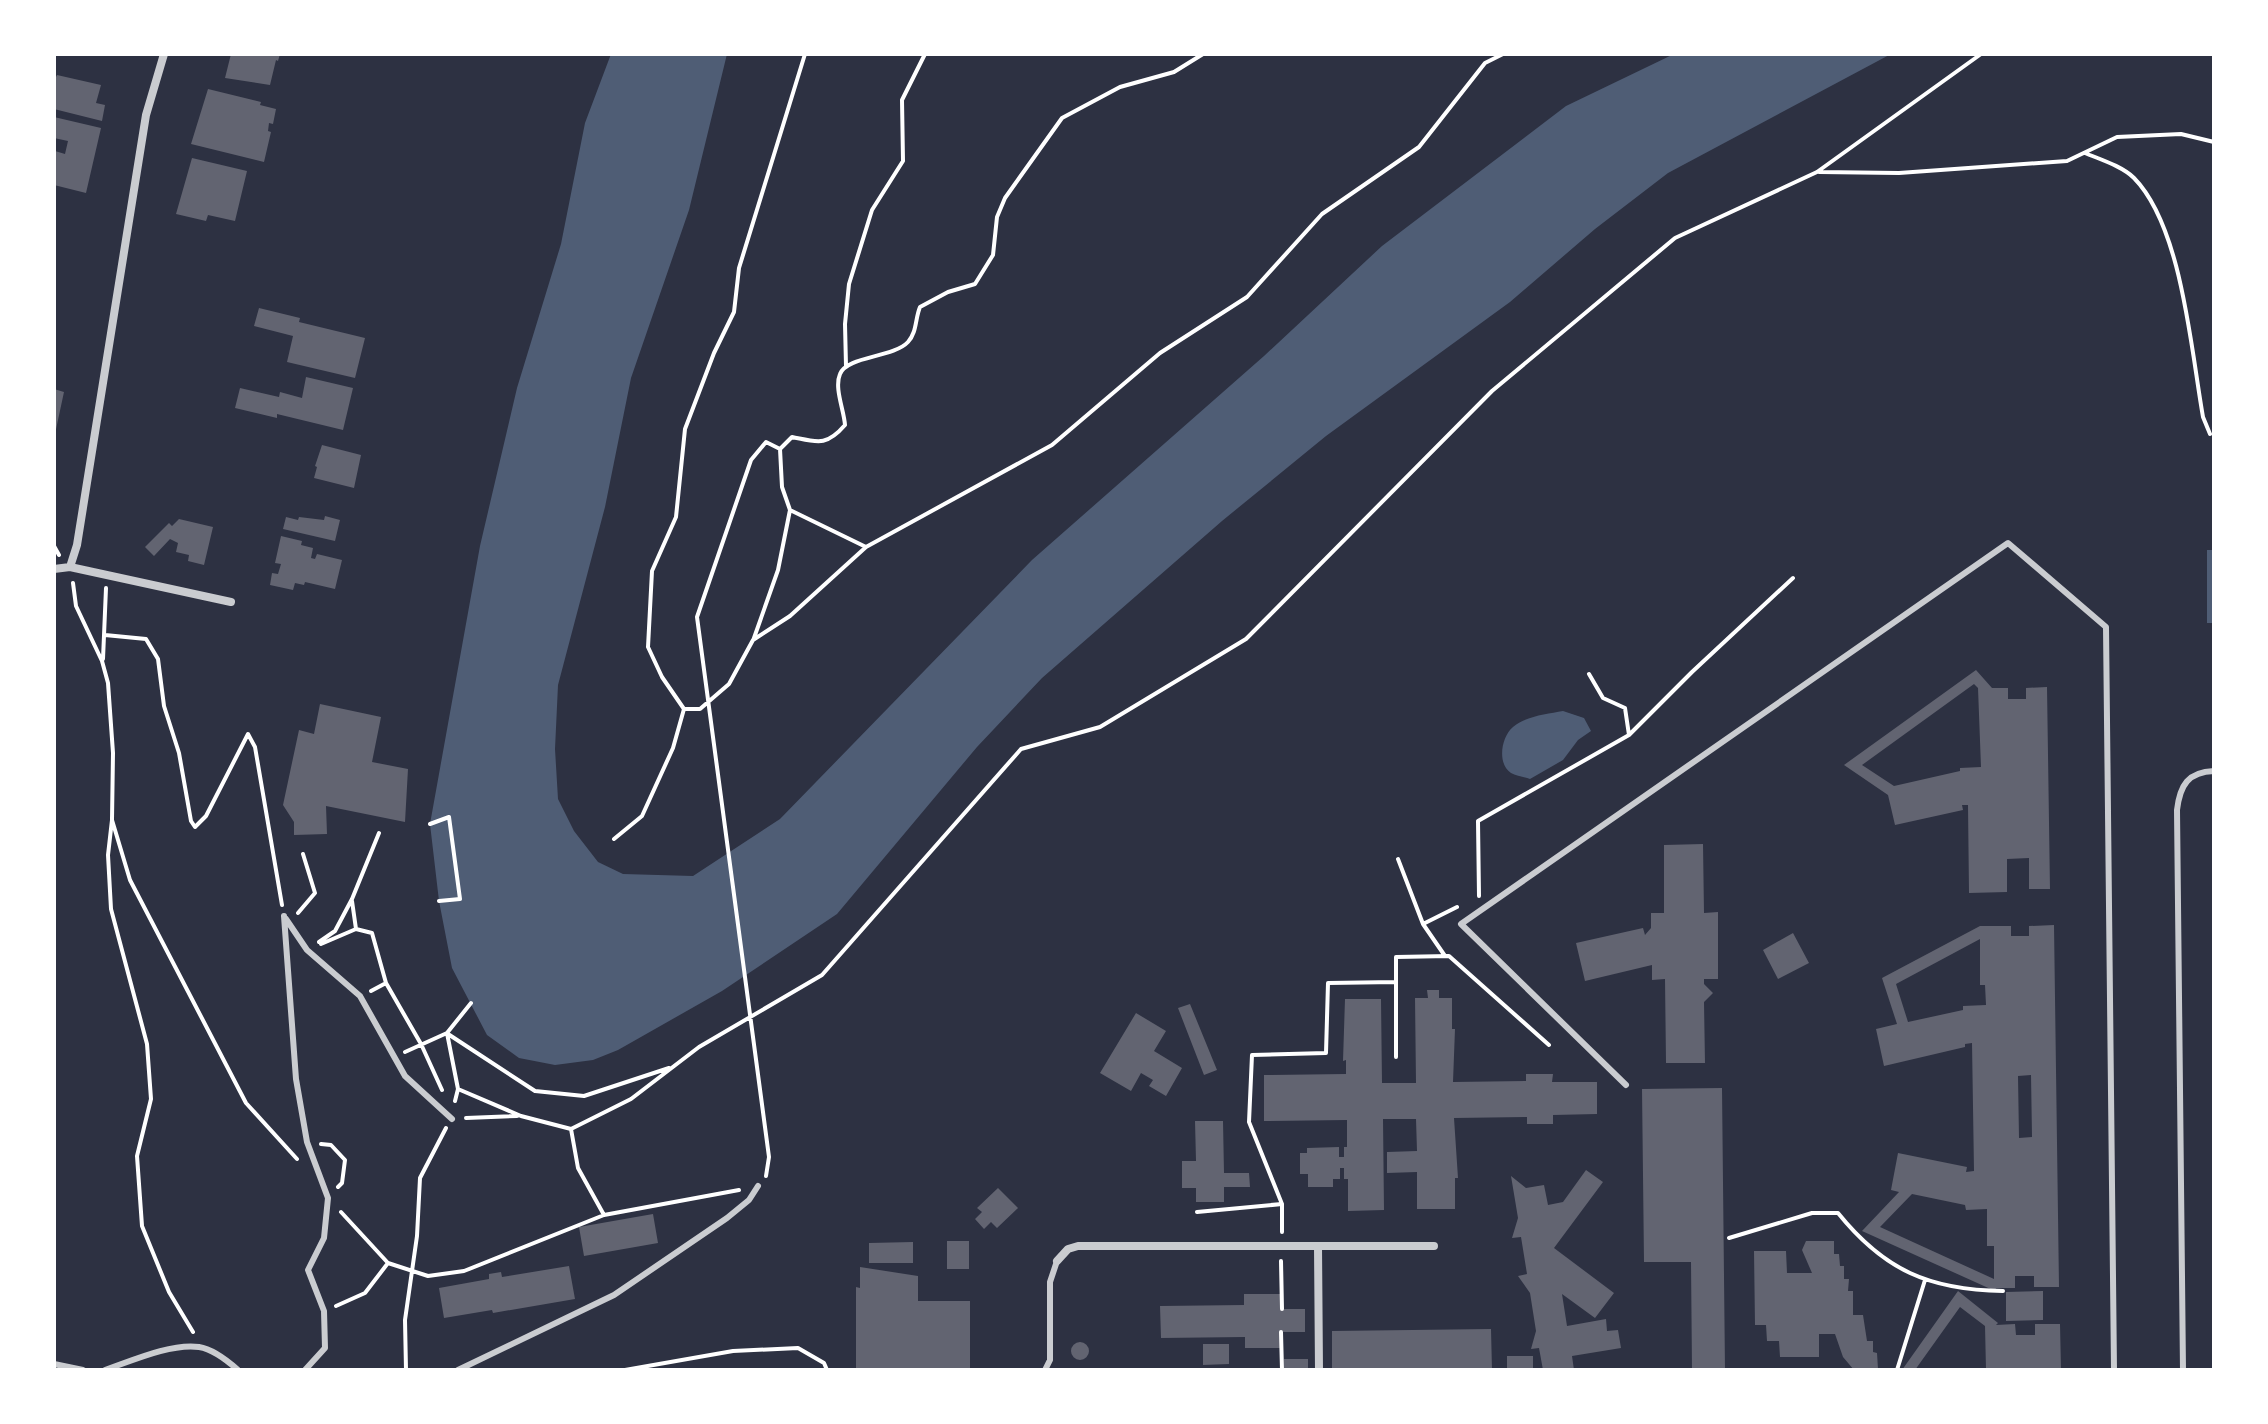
<svg xmlns="http://www.w3.org/2000/svg" width="2268" height="1424" font-family="Mulish,sans-serif">
<rect width="100%" height="100%" fill="#2d3142"/>
<!-- water -->
<path fill="#4f5d75" d="M611,54H727L689,210L631,378L605,507L558,685L555,749L558,799L574,831L598,862L623,874L693,876L780,819L1032,560L1264,356L1382,246L1566,106L1674,54H1891L1668,173L1595,229L1510,302L1326,436L1222,521L1042,678L977,747L837,914L722,991L618,1050L593,1060L555,1065L519,1058L487,1035L452,968L439,901L430,824L480,546L517,388L561,244L585,123Z
M2207,550H2214V623H2207Z
M1563,711L1584,718L1591,731L1578,740L1563,760L1530,779C1525,777 1516,776 1511,773C1497,764 1501,737 1513,727C1526,716 1547,714 1563,711Z"/>
<!-- building -->
<path fill="#626471" fill-rule="evenodd" d="M231,54H280L278,61L276,60L270,85L225,78Z
M57,75L101,85L96,103L105,105L102,121L54,109V81Z
M208,89L261,102L260,105L276,109L273,124L269,123L268,131L271,132L264,162L191,144Z
M54,117L101,128L86,193L54,185L55,151L65,154L68,141L54,138Z
M192,158L247,171L235,221L208,215L206,221L176,214Z
M259,308L300,318L299,322L365,338L355,378L287,362L293,336L254,326Z
M306,377L353,388L343,430L277,414V418L235,408L240,388L279,397L280,392L302,398Z
M54,389L64,392L55,434H54Z
M322,445L361,455L354,488L314,478L317,467L315,466Z
M325,516L340,520L335,541L283,529L286,517L298,520L299,517L324,520Z
M179,519L213,527L204,565L188,561L189,555L176,552L178,543L170,539L154,556L145,547L169,523L172,526Z
M281,536L302,541L301,545L313,548L311,558L315,559L317,554L342,560L335,589L305,582L304,585L295,583L293,590L270,585L272,573L278,574L281,564L275,563Z
M1976,670L1992,688H2008V699H2026V688L2047,687L2050,889H2029V858L2007,859V892L1969,893L1968,805H1962L1963,810L1895,825L1888,795L1844,765ZM1974,684L1978,688L1981,767L1960,768V771L1894,786L1862,765Z
M320,704L381,717L372,762L408,769L405,822L326,806L327,834L294,835V822L283,805L299,730L314,734Z
M1703,844L1704,913L1718,912V979H1704V984L1713,993L1704,1002L1705,1063H1666L1665,979L1652,980V965L1585,981L1576,943L1643,928L1645,935L1651,928V913H1664V845Z
M2054,925L2059,1287H2034V1276H2015V1288H1996L1995,1291L1862,1231L1899,1192L1891,1190L1898,1153L1967,1167L1966,1172L1974,1171L1972,1043L1965,1044V1047L1884,1066L1876,1029L1897,1024L1882,978L1980,926H2011V936H2029V926ZM1980,939V985H1985L1986,1005L1963,1006V1010L1908,1022L1896,984ZM2031,1075L2032,1137L2019,1138L2018,1076ZM1912,1194L1965,1205L1966,1210L1987,1209V1246H1994V1279L1880,1227Z
M1793,933L1809,963L1778,979L1763,950Z
M1427,990H1439V998H1452V1029H1455L1453,1082L1526,1081V1074H1553L1552,1082H1597V1114L1553,1115V1124H1527V1117L1454,1118L1458,1178H1455V1209H1417V1172L1387,1173V1152L1417,1151L1416,1119H1383L1384,1210L1348,1211V1179H1344V1168H1340V1179H1333V1187H1308V1174H1300V1153H1307V1148L1339,1147V1157H1344V1147H1347V1120L1264,1121V1075L1346,1074V1060L1343,1061L1345,999H1381L1382,1083H1416L1415,998H1428Z
M1190,1004L1217,1070L1204,1075L1178,1008Z
M1136,1013L1166,1031L1154,1051L1182,1068L1166,1096L1149,1086L1153,1080L1141,1073L1131,1091L1100,1073Z
M1722,1088L1725,1370H1692L1691,1262H1644L1642,1089Z
M1195,1121H1223L1224,1173H1249L1250,1187H1224V1202H1196V1188H1182V1161H1196Z
M1586,1170L1603,1182L1554,1248L1614,1293L1595,1318L1562,1294L1567,1326L1606,1319L1607,1331L1618,1330L1621,1348L1572,1356L1574,1370H1543L1539,1348L1531,1349L1536,1331L1530,1293L1518,1276L1527,1274L1521,1237L1512,1238L1518,1218L1511,1176L1526,1188L1544,1185L1548,1205L1563,1202Z
M998,1188L1018,1208L997,1228L991,1222L984,1229L975,1219L982,1212L977,1208Z
M653,1214L658,1243L584,1256L579,1227Z
M947,1241H969V1269H947Z
M1806,1241H1834V1254H1839L1840,1266H1844V1279H1849L1848,1291H1853V1315H1863L1867,1341H1873V1352L1877,1353L1878,1369L1854,1370L1843,1357L1835,1334H1819V1357H1780L1779,1341H1767L1766,1325H1755L1754,1251H1786L1787,1273H1812L1802,1250Z
M913,1242V1263H869V1243Z
M569,1266L575,1299L493,1313L492,1310L444,1318L439,1288L489,1279V1274L501,1272L502,1277Z
M860,1267L918,1276V1301H970V1370H856V1287L860,1288Z
M1958,1291L1998,1323L1996,1325L2015,1324L2016,1335H2035V1324H2060L2061,1370H1986L1985,1326L1960,1307L1915,1370H1902Z
M2043,1291V1320L2006,1321V1292Z
M1244,1294H1280V1309H1305V1332H1280V1348H1245V1337L1161,1338L1160,1306L1244,1305Z
M1491,1329L1492,1370H1332V1331Z
M1071 1351a9 9 0 1 1 18 0a9 9 0 1 1-18 0Z
M1203,1344H1229V1364L1203,1365Z
M1507,1356H1533V1370H1507Z
M1284,1359H1308V1370H1284Z"/>
<g fill="none" stroke-linecap="round" stroke-linejoin="round">
<!-- path -->
<path stroke="#fff" stroke-width="4" d="M805,54L739,268L734,312L714,353L685,429L676,517L652,571L648,647L662,677L684,709H700L729,684L753,640L790,616L866,547
M2085,153C2099,159 2122,166 2134,178C2182,227 2191,350 2203,417L2210,434
M1819,172L1899,173L2067,161L2117,137L2181,134L2214,142
M846,366L845,324L849,284L872,210L903,161L902,100L925,54
M780,449L782,487L790,510L866,547L1052,445L1160,353L1247,297L1322,214L1419,147L1485,63L1503,54
M54,546L59,555
M73,583L76,606L102,661L108,683L113,753L112,820L108,855L111,909L147,1044L151,1099L137,1156L142,1226L169,1292L193,1332
M105,635L146,639L158,659L164,706L179,753L191,821L195,827L206,816L248,734L255,747L282,905
M754,638L778,570L790,510
M103,659L106,588
M1589,674L1603,698L1625,708L1629,735
M112,820L130,880L246,1103L297,1159
M430,824L449,817L460,899L439,901
M614,839L642,816L673,748L684,709
M1398,859L1423,924
M1479,896L1478,821L1629,735L1692,672L1793,578
M352,901L356,929
M298,913L315,893L303,854
M319,942L335,931L352,899L379,833
M321,944L356,929L372,933L386,983L421,1044L442,1090
M1445,956L1423,924L1457,907
M371,991L386,983
M447,1033L458,1089L455,1101
M448,1034L535,1091L584,1096L669,1068
M405,1052L447,1033L471,1003
M1396,1057V957L1449,956L1549,1045
M458,1089L521,1116L571,1129L631,1099L699,1047L822,975L1021,749L1100,727L1246,639L1492,391L1675,238L1817,172L1981,54
M466,1118L517,1116
M571,1129L578,1168L604,1215
M321,1144L331,1145L345,1160L342,1183L338,1187
M766,1176L769,1157L697,617L751,460L766,442L780,449L792,437C817,442 826,447 845,425C844,410 834,388 840,374C847,356 893,358 908,342C917,332 915,319 920,307L948,292L975,284L993,255L997,217L1005,198L1062,118L1120,87L1174,72L1203,54
M1282,1204L1249,1122L1252,1055L1326,1053L1328,983L1396,982
M341,1212L388,1263L428,1276L464,1271L604,1215L739,1190
M1197,1212L1282,1204V1232
M1729,1238L1812,1213H1838C1884,1270 1929,1290 2003,1291
M1281,1261L1282,1309
M336,1306L365,1293L388,1263
M1281,1332L1282,1370
M406,1370L405,1320L417,1236L420,1178L446,1128
M625,1370L733,1351L798,1348L824,1363L827,1370
M1897,1370L1925,1280"/>
<!-- service -->
<path stroke="#caccd0" stroke-width="6" d="M284,916L296,1079L307,1142L328,1198L324,1238L308,1270L324,1311L325,1348L305,1370
M286,919L307,950L360,996L405,1076L452,1119
M1626,1085L1461,924L2008,543L2106,627L2114,1370
M54,1364L83,1370
M105,1370C131,1361 171,1343 199,1347C212,1349 229,1362 238,1370
M458,1370L614,1295L727,1218L749,1200L758,1186
M1045,1370L1050,1360V1282L1057,1261
M2183,1370L2177,810C2180,785 2188,772 2214,771"/>
<!-- minor -->
<path stroke="#caccd0" stroke-width="8" d="M70,567L77,545L146,115L164,54
M54,569L70,567L231,602
M1318,1246L1319,1370
M1057,1261L1068,1249L1078,1246H1434"/>
</g>
<!-- border -->
<rect width="2268" height="1424" fill="none" stroke="#ffffff" stroke-width="112"/>
</svg>
